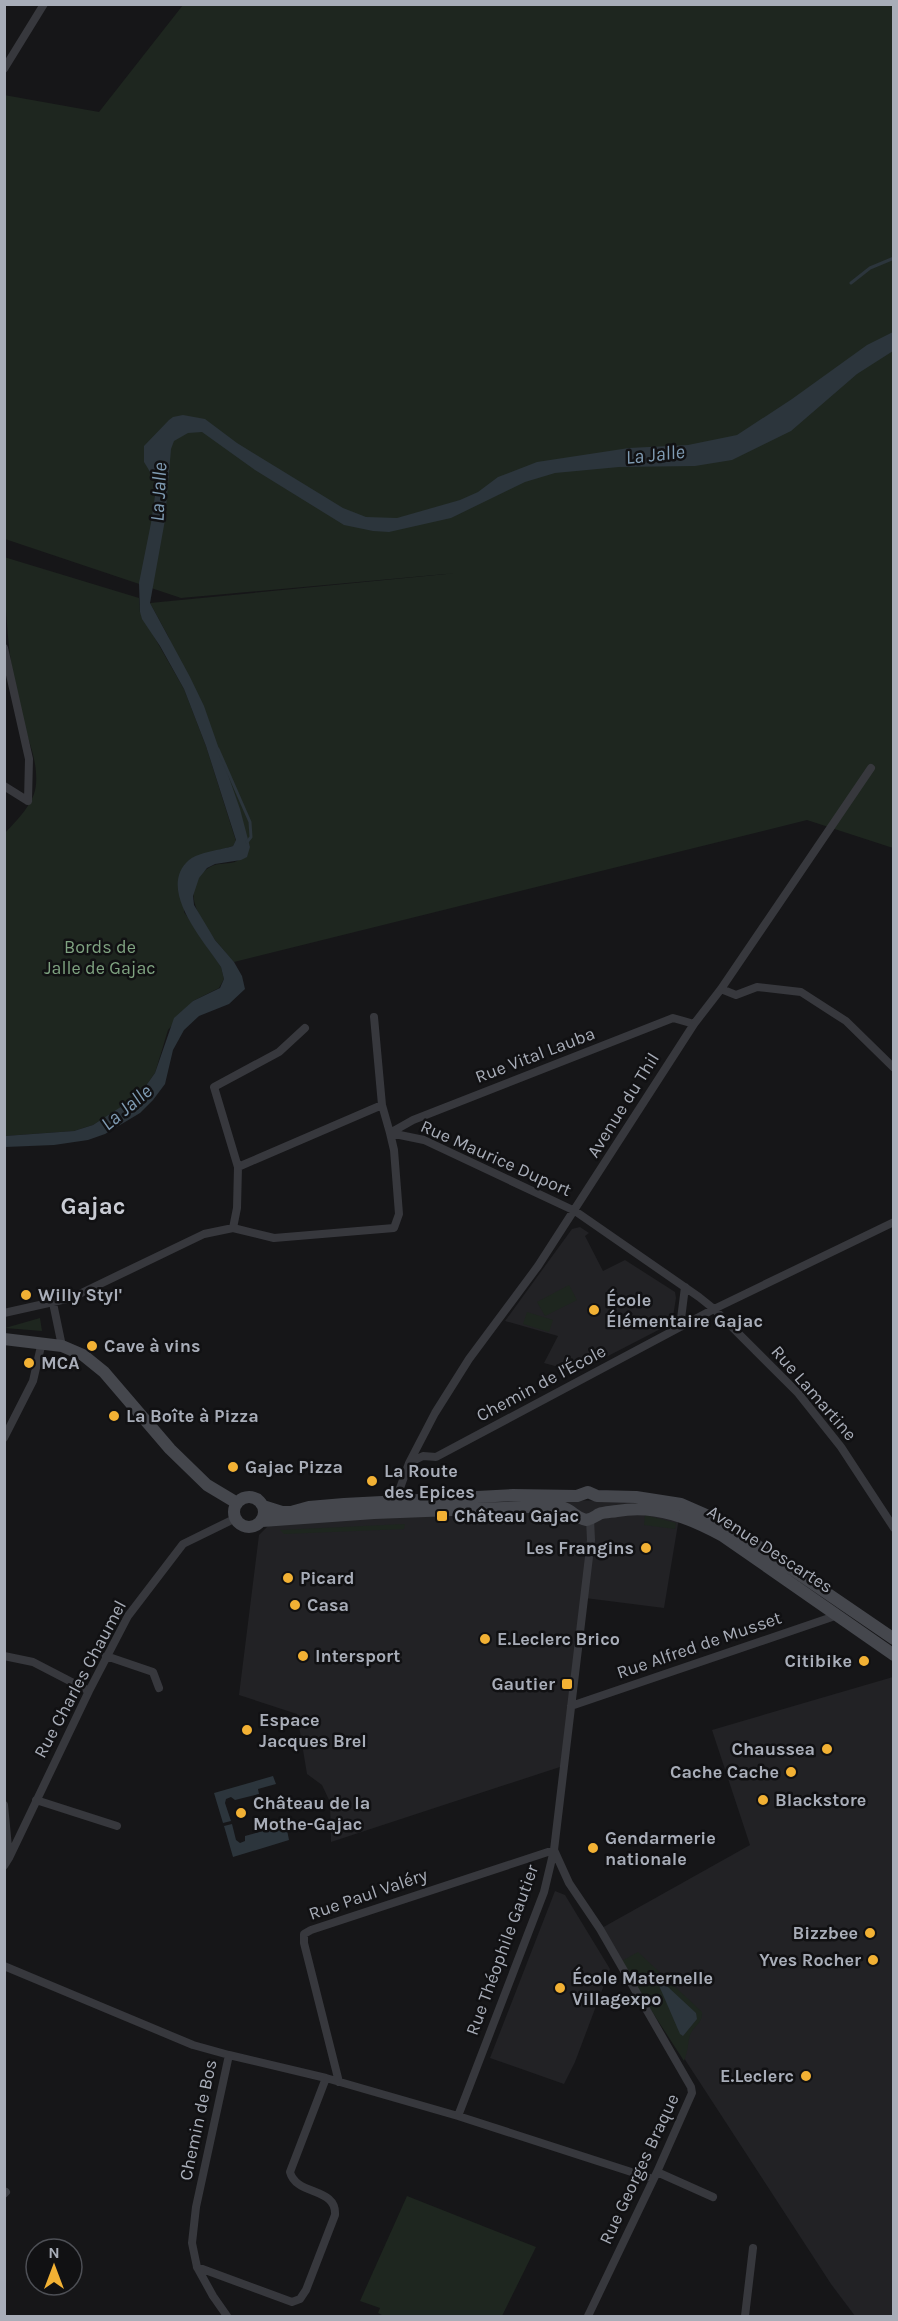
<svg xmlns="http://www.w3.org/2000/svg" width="898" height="2321" font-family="Karla,sans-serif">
<rect width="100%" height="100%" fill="#161618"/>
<!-- built -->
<path fill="#222225" d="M580,1227L589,1233L585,1236L603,1271L625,1260L675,1292L676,1298L672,1323L577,1372L544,1363L558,1336L505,1321L572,1229Z
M535,1500L648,1501L679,1508L678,1524L664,1608L585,1598L563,1766L331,1842L330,1802L322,1785L307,1774L297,1714L239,1695L259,1535L269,1525L426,1505Z
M893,1677V2316H855L831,2284L600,1929L750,1845L712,1730Z
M555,1891L565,1895L610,1969L575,2062L564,2084L490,2058Z"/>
<!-- green -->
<path fill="#1e261f" d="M183,5H893V848L807,820L234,962C214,939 169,891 210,867C218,862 229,865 237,861C242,858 247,851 250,847L168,636L150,603L457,573L181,598L5,539L4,95L99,112Z
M4,557L139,598L140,612L184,689L206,746L236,841L233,846L190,859L184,912L221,967L224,979L219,988L193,1001L168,1030L155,1073L145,1087L119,1109L93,1125L74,1131L5,1136V833C17,820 35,803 36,784C38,758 26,736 20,712C8,662 5,608 4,557Z
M569,1285L577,1300L545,1316L537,1302Z
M527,1312L553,1320L549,1332L523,1324Z
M40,1318L42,1331L5,1328Z
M645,1515L676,1523L675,1529L644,1525Z
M405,1524L404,1529L284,1534L280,1530Z
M638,1952L702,2012C703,2023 694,2025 690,2035C688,2041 688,2052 684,2061L620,1962Z
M407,2196L536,2247L502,2316H384L378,2313L380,2308L360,2301Z"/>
<!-- water -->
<path fill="#2c353c" d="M893,332V351L857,374L791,431L732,460L695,466L619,467L555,473L525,482L451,518L389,532L373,531L344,525L255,470L202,432L188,433L174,441L171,449L165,520L150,603L190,677L204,706L240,809L250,847L247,857L241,860L215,864L207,868L199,878L193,896L194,905L215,940L234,962L242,976L245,989L229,1004L199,1016L184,1030L173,1050L165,1084L153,1100L140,1113L105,1134L88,1140L54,1145L5,1147V1136L74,1131L93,1125L133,1099L145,1087L155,1073L174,1018L193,1001L220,988L224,979L221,967C204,941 156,889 189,860C199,852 221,850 233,846L236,840L206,746L184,689L160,646L142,619L140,612L139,583L151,523L156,489L155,480L144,462V446L169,420L173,417L183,415L205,419L237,443L343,508L366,517L397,518L460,500L478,492L498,477L537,462L629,448L688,445L737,435L792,399L867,345Z
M273,1776L276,1784L258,1789L259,1794L235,1800L231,1797L226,1799L225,1803L231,1821L223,1823L214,1793Z
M232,1824L236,1840L240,1843L245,1841V1836L278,1827L282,1831L287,1830L289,1840L233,1857L224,1826Z
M654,1974L696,2013L697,2019L683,2036L680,2034Z"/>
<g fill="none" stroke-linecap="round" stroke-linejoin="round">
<!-- stream -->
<path stroke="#2c353c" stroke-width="3" d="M851,283L870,268L894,258
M218,749L250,822L251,837L247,842"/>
<!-- street -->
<path stroke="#37383d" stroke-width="8" d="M4,69L44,4
M4,648L29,759L28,801
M4,786L28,801
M721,989L736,995L757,987L801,992L846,1021L894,1068
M374,1017L382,1105
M238,1167L382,1105L390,1133L413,1120L673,1018L694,1024
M233,1228L237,1208L238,1167L214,1087L279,1052L305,1028
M53,1303L62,1346
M4,1313L71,1298L204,1234L233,1228L274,1238L394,1228L399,1214L394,1150L390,1133L424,1140L575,1211L699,1297L714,1309L798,1393L841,1447L894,1528
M680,1327L685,1287
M4,1438L33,1381L42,1342
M409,1463L435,1413L469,1359L538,1266L694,1024L721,989L871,768
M400,1505L399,1491L409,1463L423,1456L436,1457L714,1309L894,1222
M4,1656L33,1662L89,1691
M106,1656L153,1672L159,1688
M571,1706L838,1615
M36,1800L117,1826
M4,1805L9,1858L4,1866
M9,1858L89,1691L128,1616L183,1544L236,1518
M4,1966L193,2045L229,2055L196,2207L192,2243L197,2267L213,2296L227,2316
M229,2055L326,2078L458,2116L544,1892L554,1850L591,1540L590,1519
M339,2082L304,1943V1934L311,1930L554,1850L569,1883L600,1929L691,2087L692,2093L657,2172L588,2316
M458,2116L653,2179
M657,2172L713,2197
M4,2194L6,2192
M197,2267L292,2302L300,2299L306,2290L335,2215C337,2187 296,2196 290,2172L326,2078
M745,2316L753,2248"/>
<!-- secondary -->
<path stroke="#45474d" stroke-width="12" d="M4,1339L62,1346L83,1355L104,1372L170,1449L207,1485L237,1503
M234 1512a15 15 0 1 1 30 0a15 15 0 1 1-30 0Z
M263,1506L282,1512H291L309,1507L344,1504L513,1495L577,1496L588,1492L597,1496L636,1497L681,1504L713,1518L733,1529L894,1639
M262,1521L374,1513L556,1506C573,1508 573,1517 586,1520C592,1519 594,1517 599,1514C604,1512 611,1512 617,1511C656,1504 690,1518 723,1536L894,1655"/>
</g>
<!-- markers -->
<g fill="#f2b134" stroke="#111113" stroke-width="2">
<circle cx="26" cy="1295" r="6"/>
<circle cx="594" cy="1310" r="6"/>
<circle cx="92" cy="1346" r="6"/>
<circle cx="29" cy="1363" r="6"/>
<circle cx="114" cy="1416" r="6"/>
<circle cx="233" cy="1467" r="6"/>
<circle cx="372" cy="1481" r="6"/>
<rect x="436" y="1510" width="12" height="12" rx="3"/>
<circle cx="646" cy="1548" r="6"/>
<circle cx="288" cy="1578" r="6"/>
<circle cx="295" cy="1605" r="6"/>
<circle cx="485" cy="1639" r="6"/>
<circle cx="303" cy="1656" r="6"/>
<circle cx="864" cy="1661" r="6"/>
<rect x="561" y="1678" width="12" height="12" rx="3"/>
<circle cx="247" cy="1730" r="6"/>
<circle cx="827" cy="1749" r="6"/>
<circle cx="791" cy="1772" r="6"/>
<circle cx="763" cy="1800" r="6"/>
<circle cx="241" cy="1813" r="6"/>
<circle cx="593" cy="1848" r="6"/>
<circle cx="870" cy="1933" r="6"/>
<circle cx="873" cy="1960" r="6"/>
<circle cx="560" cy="1988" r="6"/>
<circle cx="806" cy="2076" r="6"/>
</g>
<g text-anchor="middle" stroke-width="5" stroke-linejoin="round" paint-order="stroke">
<!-- park labels -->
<g font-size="18" fill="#7fa381" stroke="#111113">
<text x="100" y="953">Bords de<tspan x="100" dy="21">Jalle de Gajac</tspan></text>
</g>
<!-- street labels -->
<g font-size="18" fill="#a8adb8" stroke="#111113">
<text transform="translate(535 1055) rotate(-21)" y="6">Rue Vital Lauba</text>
<text transform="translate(623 1105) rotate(-58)" y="6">Avenue du Thil</text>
<text transform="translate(496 1158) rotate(24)" y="6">Rue Maurice Duport</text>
<text transform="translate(541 1383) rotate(-28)" y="6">Chemin de l'École</text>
<text transform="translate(814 1393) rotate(49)" y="6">Rue Lamartine</text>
<text transform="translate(770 1549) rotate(33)" y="6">Avenue Descartes</text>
<text transform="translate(699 1645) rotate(-19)" y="6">Rue Alfred de Musset</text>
<text transform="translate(80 1679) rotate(-62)" y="6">Rue Charles Chaumel</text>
<text transform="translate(368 1894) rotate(-19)" y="6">Rue Paul Valéry</text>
<text transform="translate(502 1950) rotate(-70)" y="6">Rue Théophile Gautier</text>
<text transform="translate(198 2120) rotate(-78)" y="6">Chemin de Bos</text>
<text transform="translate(639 2169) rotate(-65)" y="6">Rue Georges Braque</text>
</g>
<!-- poi labels -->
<g font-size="18" font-weight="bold" fill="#a8adb8" stroke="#111113" text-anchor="start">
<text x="38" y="1301">Willy Styl'</text>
<text x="606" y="1306">École<tspan x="606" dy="21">Élémentaire Gajac</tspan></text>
<text x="104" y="1352">Cave à vins</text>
<text x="41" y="1369">MCA</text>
<text x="126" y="1422">La Boîte à Pizza</text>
<text x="245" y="1473">Gajac Pizza</text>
<text x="384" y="1477">La Route<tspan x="384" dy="21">des Epices</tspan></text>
<text x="454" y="1522">Château Gajac</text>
<text x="634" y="1554" text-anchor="end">Les Frangins</text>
<text x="300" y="1584">Picard</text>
<text x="307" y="1611">Casa</text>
<text x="497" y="1645">E.Leclerc Brico</text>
<text x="315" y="1662">Intersport</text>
<text x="852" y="1667" text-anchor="end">Citibike</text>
<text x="555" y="1690" text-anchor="end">Gautier</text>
<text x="259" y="1726">Espace<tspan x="259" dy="21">Jacques Brel</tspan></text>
<text x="815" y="1755" text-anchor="end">Chaussea</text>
<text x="779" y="1778" text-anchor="end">Cache Cache</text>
<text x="775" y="1806">Blackstore</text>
<text x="253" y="1809">Château de la<tspan x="253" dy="21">Mothe-Gajac</tspan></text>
<text x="605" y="1844">Gendarmerie<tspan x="605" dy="21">nationale</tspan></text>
<text x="858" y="1939" text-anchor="end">Bizzbee</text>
<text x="861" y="1966" text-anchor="end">Yves Rocher</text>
<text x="572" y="1984">École Maternelle<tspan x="572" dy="21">Villagexpo</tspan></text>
<text x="794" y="2082" text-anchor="end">E.Leclerc</text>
</g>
<!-- water labels -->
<g font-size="20" font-style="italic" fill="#7f9bb3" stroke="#111113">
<text transform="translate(655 454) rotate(-6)" y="7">La Jalle</text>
<text transform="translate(158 492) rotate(-87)" y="7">La Jalle</text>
<text transform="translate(126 1107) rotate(-40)" y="7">La Jalle</text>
</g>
<!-- district labels -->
<g font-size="24" font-weight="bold" fill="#c9ccd4" stroke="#111113">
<text x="93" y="1214">Gajac</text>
</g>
</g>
<!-- border -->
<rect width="898" height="2321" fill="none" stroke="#a8adb8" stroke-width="12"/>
<!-- north arrow -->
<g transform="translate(54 2267)"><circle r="28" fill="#111113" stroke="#4d4f55" stroke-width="1.5"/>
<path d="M0-4.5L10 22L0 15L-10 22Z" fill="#f2b134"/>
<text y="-9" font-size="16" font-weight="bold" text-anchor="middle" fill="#a8adb8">N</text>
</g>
</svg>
